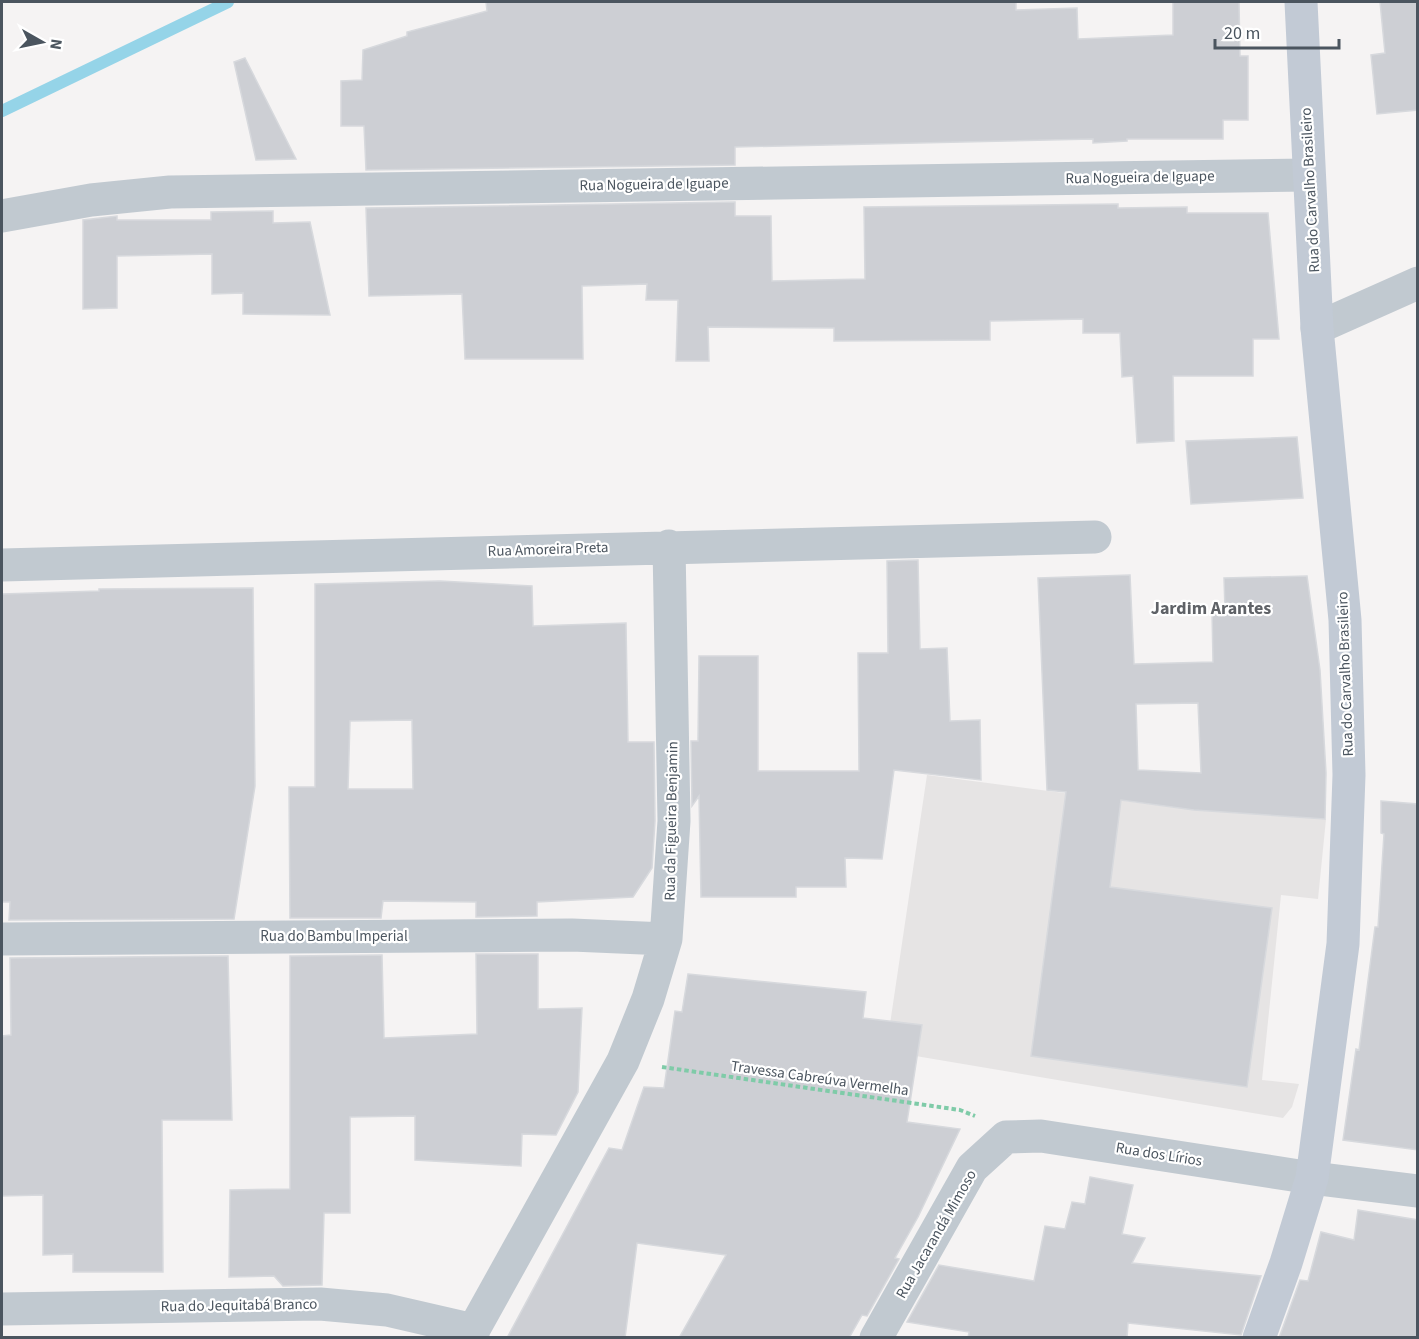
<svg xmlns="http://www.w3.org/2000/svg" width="1419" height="1339" font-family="'Source Sans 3',sans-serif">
<rect width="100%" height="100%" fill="#f5f3f3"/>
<!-- education -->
<path fill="#e6e4e4" d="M927,775L1194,810L1326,819L1318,899L1281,895L1262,1080L1299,1084L1292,1107L1283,1118L886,1051Z"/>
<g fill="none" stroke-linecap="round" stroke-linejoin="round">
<!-- stream -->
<path stroke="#95d4e8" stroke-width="12" d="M2,111L228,2"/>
</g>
<!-- building -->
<path fill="#cdcfd4" stroke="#d7d9dd" stroke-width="1.5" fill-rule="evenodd" d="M486,2H1016V10L1077,8L1078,39L1173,35V2H1239L1240,56H1248V120H1223V139H1127V141L1093,143V139L735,147V165L366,170L364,126H341V81L362,80L363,50L407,36V32L487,11Z
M1380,2H1418V110L1377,114L1371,55L1385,53Z
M245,58L296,159L256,160L234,62Z
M735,202V216H771L772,281L865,279L864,207L1118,204V208L1187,207V213H1268L1279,339H1253V376H1173L1174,441L1137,443L1133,376L1122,377L1120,333H1083V319L990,321V340L834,341V328L708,327L709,361H676L678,300H646L647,284L582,286L583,359H465L462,294L369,296L366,208Z
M273,211V223L310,222L330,315L243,314V293L212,294V254L117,256V308L83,309V220L117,216V220H211V212Z
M1297,437L1303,498L1191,504L1186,441Z
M918,560L920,649L947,648L950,721L980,720L981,780L894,770L882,859L845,858L846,887H796V897H701L699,796L692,806L691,741H698L699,656H758V771H859L858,653H888L887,561Z
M1130,575L1134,664L1213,662L1212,611L1225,610L1224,578L1307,576L1320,670L1326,773L1325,819L1194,810L1121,800L1110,887L1272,908L1247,1087L1031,1056L1066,792L1047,790L1038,578ZM1198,703L1201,773L1138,770L1136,704Z
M440,581L532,586L533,626L626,623L628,742H654L655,821L652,868L633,897L537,902V916L476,917V902L383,901L381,918H290L289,787H315V584ZM412,720L413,789H348L350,721Z
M253,588L255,786L234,919L9,920L10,902H2V594L99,591V589Z
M1381,801L1418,804V1150L1343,1140L1356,1049L1359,1050L1375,927H1378L1384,834L1381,833Z
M476,954H538V1009L582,1008L578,1092L556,1135L522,1134L521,1166L415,1160V1116L350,1117V1213H324L322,1285L283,1286L274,1276L229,1277L230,1190L290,1189V956L382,955L384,1038L477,1034Z
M228,956L232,1120H162L163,1272H73V1254L43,1255V1195L2,1196V1036L11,1035L10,958Z
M688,974L866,992L863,1018L922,1025L907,1122L960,1129L918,1217L895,1258L899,1259L867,1316L862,1315L849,1338H679L726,1255L637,1243L625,1338H507L609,1148L622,1150L644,1087L664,1088L675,1011L682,1012Z
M1090,1177L1133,1185L1122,1234L1145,1238L1132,1263L1261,1276L1241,1335L1128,1323L1127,1338H968L969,1332L907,1322L939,1265L1034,1281L1045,1226L1065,1229L1072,1202L1085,1204Z
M1358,1210L1418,1220V1338H1279L1300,1280L1308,1281L1321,1232L1354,1240Z"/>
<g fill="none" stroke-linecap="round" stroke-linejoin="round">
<!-- path -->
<path stroke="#7fcba8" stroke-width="4" stroke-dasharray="4.5 3" stroke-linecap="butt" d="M662,1067L960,1110L975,1116"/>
<!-- street -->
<path stroke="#c1c9d0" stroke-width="33" d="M2,216L91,200L170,192L1308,175
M1317,328L1418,283
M2,565L1095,537
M2,939L572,935L666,939
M2,1309L320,1304L387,1310L474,1330
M469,1338L623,1061L648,999L666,939L674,821L669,546
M876,1338L972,1168L1006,1137L1041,1136L1312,1178L1418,1191"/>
<!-- secondary -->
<path stroke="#c2cad5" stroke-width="33" d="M1259,1338L1286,1263L1312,1178L1343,944L1349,775L1345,620L1317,328L1301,2"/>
</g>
<g text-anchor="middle" stroke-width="4.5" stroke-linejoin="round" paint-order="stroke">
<!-- street labels -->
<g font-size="15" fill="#4b555f" stroke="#fff">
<text transform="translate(1140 177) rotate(-1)" y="5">Rua Nogueira de Iguape</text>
<text transform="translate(654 184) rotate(-1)" y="5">Rua Nogueira de Iguape</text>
<text transform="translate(1310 190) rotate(-93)" y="5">Rua do Carvalho Brasileiro</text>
<text transform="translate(548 549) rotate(-2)" y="5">Rua Amoreira Preta</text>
<text transform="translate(1345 674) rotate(-92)" y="5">Rua do Carvalho Brasileiro</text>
<text transform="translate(671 821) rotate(-89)" y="5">Rua da Figueira Benjamin</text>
<text x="334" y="941">Rua do Bambu Imperial</text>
<text transform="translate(820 1078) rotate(8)" y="5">Travessa Cabreúva Vermelha</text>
<text transform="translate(1159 1154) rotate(9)" y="5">Rua dos Lírios</text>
<text transform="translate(936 1234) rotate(-60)" y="5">Rua Jacarandá Mimoso</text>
<text transform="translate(239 1305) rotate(-1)" y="5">Rua do Jequitabá Branco</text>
</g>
<!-- quarter labels -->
<g font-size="18" font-weight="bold" fill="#5f6267" stroke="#fff">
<text x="1211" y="614">Jardim Arantes</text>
</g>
</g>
<!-- border -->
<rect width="1419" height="1339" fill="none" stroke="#4b555f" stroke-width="6"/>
<!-- north arrow -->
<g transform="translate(42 42) rotate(99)" stroke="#ffffff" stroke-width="4.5" paint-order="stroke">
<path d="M0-4.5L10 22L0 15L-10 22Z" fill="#4b555f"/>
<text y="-9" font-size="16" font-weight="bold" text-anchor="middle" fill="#4b555f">N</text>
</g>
<!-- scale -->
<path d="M1215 39v9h124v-9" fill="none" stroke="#4b555f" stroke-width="3"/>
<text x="1224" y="39" font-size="18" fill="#4b555f" stroke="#ffffff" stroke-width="4.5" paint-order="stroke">20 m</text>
</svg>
